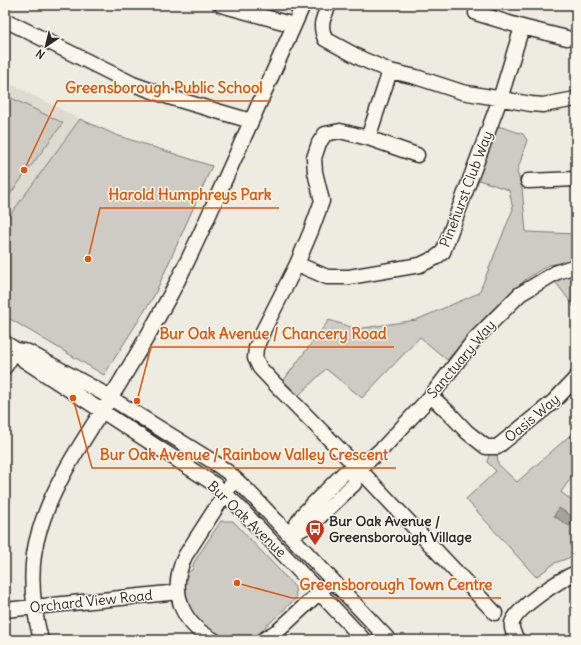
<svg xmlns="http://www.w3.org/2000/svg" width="581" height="645" font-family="Delius,sans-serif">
<rect width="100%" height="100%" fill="#eeebe0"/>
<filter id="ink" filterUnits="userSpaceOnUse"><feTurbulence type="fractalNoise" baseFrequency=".025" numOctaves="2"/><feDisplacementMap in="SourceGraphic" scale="8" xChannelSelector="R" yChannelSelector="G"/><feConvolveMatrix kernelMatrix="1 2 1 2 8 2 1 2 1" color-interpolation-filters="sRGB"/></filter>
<g filter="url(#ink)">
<!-- built -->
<path fill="#dedbd1" d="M5,81L80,119L5,222Z"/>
<!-- green -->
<path fill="#cecbc2" stroke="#7c7b76" d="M5,95L63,123L5,201Z
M80,119L116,135L212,166L154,296L104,375L5,316V222Z
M498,126L523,134L527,140L517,172L522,188L526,232L576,234V262L548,265L526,279L488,314L447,360L420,337L362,398L326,369L299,395L283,381L329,320L357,329L416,320L479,293L513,209L509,190L476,179Z
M572,275L576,284V311L570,301L553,279Z
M576,430V471L561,492L576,504V555L555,563L536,577L466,499L496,471L487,462L490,452L497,453L498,464L517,482Z
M221,521H233L295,587L296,598L270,623L265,626L267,630L262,636L250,640H227L217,638L189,612L182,579L188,572L192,570L194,562Z"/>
<!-- water -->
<path fill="#a4a29a" stroke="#74726e" d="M559,508L575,518L569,526L554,516Z"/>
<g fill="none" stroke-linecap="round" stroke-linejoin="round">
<defs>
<path id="minor" d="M221,5L294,25
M329,5C323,19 319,24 325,39L362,59L390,71L416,77L462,92L531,104L543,105L576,99
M476,13L522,27L567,38
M5,20L133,84L169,97L251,121
M368,138L390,71
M417,155L368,138L340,131L325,134L319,143L314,158L315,172L322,201L311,231L297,264L264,329L256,348L255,358L260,368L276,385L359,469L495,613
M528,181L576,179
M297,264L327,277H349L420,265L435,258L443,252L500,99L522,27
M5,343L16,350L25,361L214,484L238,506L364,640
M16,350L28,352L101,392L212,461L229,473L249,492L389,640
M5,367L16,350
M431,396L451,415L467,432L486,447H497L553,402L576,378
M290,535L312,524L354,484L359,469L384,447L431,396L474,340L520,294L557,272L576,266
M290,535L303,514L344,473L359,469
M5,610L178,592
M41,640C32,605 28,567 39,532C55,477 91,430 121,381C135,357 150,333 163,308C185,270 203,228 221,188C249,127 276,66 303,5
M214,640C180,623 169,590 185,556L230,486
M263,640L279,630L326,586
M518,640C514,636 511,628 512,623C517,607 561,579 576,573"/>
</defs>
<!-- minor casing -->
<use href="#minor" stroke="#2b2b2b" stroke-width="17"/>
<!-- minor -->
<use href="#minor" stroke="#fbf7ec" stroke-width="14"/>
</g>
</g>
<!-- icons -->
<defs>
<symbol id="bus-pin" viewBox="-11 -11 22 30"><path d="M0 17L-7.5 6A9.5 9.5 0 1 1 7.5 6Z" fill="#c8321e" stroke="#fbf7ec"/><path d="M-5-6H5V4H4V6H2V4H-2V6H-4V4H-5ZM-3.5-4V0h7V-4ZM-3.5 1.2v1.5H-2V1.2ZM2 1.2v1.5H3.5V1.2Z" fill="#fff"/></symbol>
</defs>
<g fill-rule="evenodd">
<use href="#bus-pin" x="304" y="518" width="22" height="30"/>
</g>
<g text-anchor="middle" stroke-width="3" stroke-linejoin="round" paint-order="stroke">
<!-- street labels -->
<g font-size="14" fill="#2b2b2b" stroke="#fbf7ec">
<text transform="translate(466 189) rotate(-69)" y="5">Pinehurst Club Way</text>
<text transform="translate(461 359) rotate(-50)" y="5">Sanctuary Way</text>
<text transform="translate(532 418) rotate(-40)" y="5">Oasis Way</text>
<text transform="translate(247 519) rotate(44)" y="5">Bur Oak Avenue</text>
<text transform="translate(91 601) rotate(-6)" y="5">Orchard View Road</text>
</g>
<!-- poi labels -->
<g font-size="14" font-weight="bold" fill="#2b2b2b" stroke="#fbf7ec" text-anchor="start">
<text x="329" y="526">Bur Oak Avenue /<tspan x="329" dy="16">Greensborough Village</tspan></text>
</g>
</g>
<!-- callouts -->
<path fill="none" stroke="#df570e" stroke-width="1.5" d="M24 170L57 101H271M88 259L100 208H279M137 401L151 347H394M73 398L92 468H396M237 583L292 598H501"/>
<g fill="#df570e" stroke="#fbf7ec" stroke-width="1.5">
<circle cx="24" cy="170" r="4"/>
<circle cx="88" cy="259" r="4"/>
<circle cx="137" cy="401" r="4"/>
<circle cx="73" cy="398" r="4"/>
<circle cx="237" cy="583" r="4"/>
</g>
<g font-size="15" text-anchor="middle" font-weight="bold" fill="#df570e" stroke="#fbf7ec" stroke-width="3" stroke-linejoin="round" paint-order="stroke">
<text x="164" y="93">Greensborough Public School</text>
<text x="190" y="200">Harold Humphreys Park</text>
<text x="273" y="339">Bur Oak Avenue / Chancery Road</text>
<text x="244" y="460">Bur Oak Avenue / Rainbow Valley Crescent</text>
<text x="396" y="590">Greensborough Town Centre</text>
</g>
<!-- margin -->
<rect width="581" height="645" fill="none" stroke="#fbf7ec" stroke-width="20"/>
<rect x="10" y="10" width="561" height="625" fill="none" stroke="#2b2b2b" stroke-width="1.5" filter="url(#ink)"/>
<!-- north arrow -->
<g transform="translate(46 46) rotate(215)" stroke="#fbf7ec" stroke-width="3" paint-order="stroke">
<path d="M0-3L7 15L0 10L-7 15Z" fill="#2b2b2b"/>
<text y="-6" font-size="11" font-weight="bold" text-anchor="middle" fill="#2b2b2b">N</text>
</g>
</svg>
